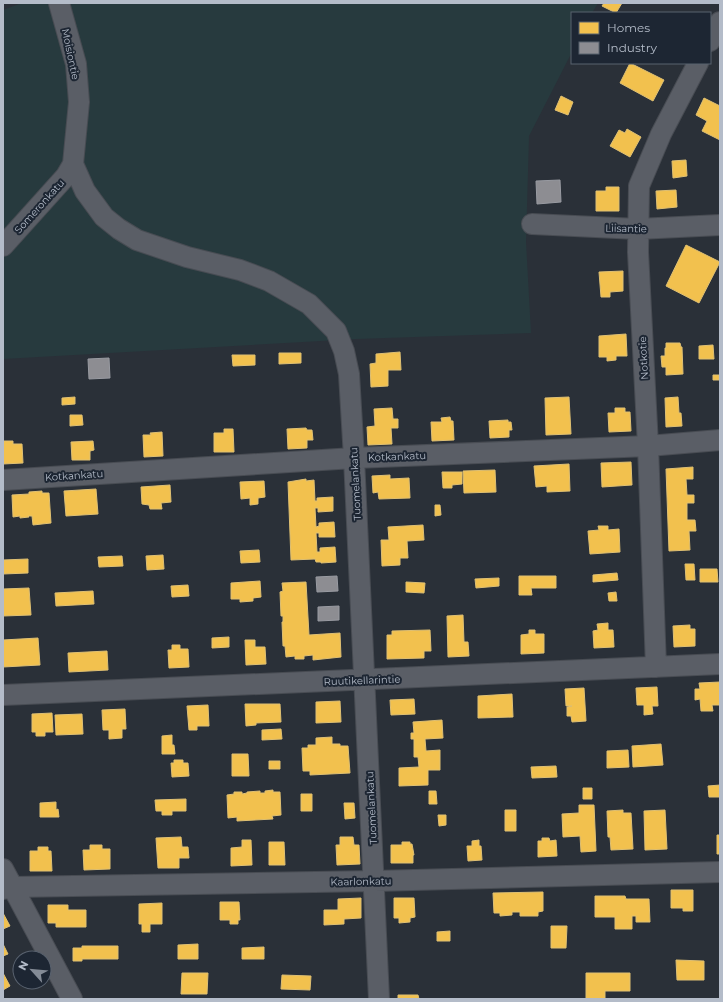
<svg xmlns="http://www.w3.org/2000/svg" width="723" height="1002" font-family="Montserrat,sans-serif">
<rect width="100%" height="100%" fill="#2a3038"/>
<!-- green -->
<path fill="#273a3e" d="M22,3H598L592,13H572V52L529,136L526,242L531,333L356,339L3,359V10Z"/>
<!-- homes -->
<path fill="#f2c14e" stroke="#dfc073" d="M604,3H622L616,13L602,6Z
M630,63L664,80L653,101L620,83Z
M561,96L573,102L568,115L555,110Z
M704,98L720,106V140L702,131L707,121L696,115Z
M627,129L641,137L630,157L610,146L619,130L625,133Z
M686,160L687,176L673,178L672,161Z
M606,187H619V211H596V191H606Z
M676,190L677,207L657,209L656,191Z
M686,245L720,262L699,303L666,286Z
M623,271V291L610,292V297H601L599,272Z
M626,334L627,356H616V360L607,361V357H599V336Z
M666,343H680L681,347H682L683,374L666,375V367H662L661,356H665V348H666Z
M713,345L714,359H699V346Z
M400,352L401,370H388V386L371,387L370,364L376,363V354Z
M279,353H301V363L279,364Z
M232,355H255V365L233,366Z
M713,375H719V380H713Z
M75,397V404L62,405V398Z
M569,397L571,434L546,435L545,398Z
M678,397L679,413H681L682,426L666,427L665,398Z
M392,408L393,419H398V428H391L392,444L368,445L367,427L375,426L374,409Z
M615,408H625V412H630L631,431L609,432L608,413H615Z
M70,415H82L83,425L70,426Z
M450,417L451,421H453L454,440L432,441L431,422H442L441,418Z
M508,420V422H511L512,430H509V437L490,438L489,421Z
M306,428L307,430H312L313,440H307V448L288,449L287,429Z
M224,429H233L234,452H214V433H224Z
M162,432L163,456L144,457L143,435H151L150,433Z
M3,441H13V444H22L23,463L3,464Z
M93,441L94,450L90,451V460H72L71,442Z
M631,462L632,485L602,487L601,463Z
M569,464L570,491L547,492V486L536,487L534,466Z
M693,467V479H686L687,495H694V503H687V520H695L696,531H689L690,550L669,551L666,469Z
M495,470L496,492L464,493L463,471Z
M442,472H462V484L452,485V488H443Z
M390,475V479L409,478L410,498L379,499L378,492L373,493L372,476Z
M306,479V481L314,480L315,501H317V498L333,497V511L318,512V508H315L316,527L319,526V523L334,522L335,537H319V533H316L317,552H320V548L335,547L336,562L321,563V562H316L315,559L291,560L288,482Z
M264,481L265,497L258,498V504L250,505V498L241,499L240,482Z
M170,485L171,502L161,503L162,509H150L149,505L142,504L141,487Z
M96,489L98,514L66,516L64,491Z
M42,491V493H49L51,523L33,525L32,516H28L29,517L20,518V516L13,517L12,495L29,494V492Z
M435,505H440L441,515L435,516Z
M423,525L424,540L407,541L408,558H400V565L382,566L381,540H389L388,527Z
M598,526H608V530L619,529L620,552L590,554L588,531L599,530Z
M259,550L260,562L241,563L240,551Z
M163,555L164,569L147,570L146,556Z
M122,556L123,566L99,567L98,557Z
M28,559V573L3,574V560Z
M685,564H694L695,580H686Z
M700,569H717L718,582H700Z
M617,573L618,580L593,582V575Z
M519,576H556V588H531L532,595H519Z
M499,578V586L476,588L475,579Z
M260,581L261,597L253,598V601L240,602V599H231V583Z
M306,582L309,635L340,633L341,657L313,660V655L304,656V659H295V656L286,657L285,646H283L282,622H283V616H281L280,592L283,591L282,583Z
M406,582L425,583L424,593L406,592Z
M188,585L189,596L172,597L171,586Z
M29,588L31,615L3,616V589Z
M93,591L94,604L56,606L55,593Z
M616,592L617,601H609L608,593Z
M463,615L464,642H468L469,656L448,657L447,616Z
M608,623V630H613L614,647L594,648L593,631L598,630L597,624Z
M690,625V629H695V646L674,647L673,626Z
M430,630L431,651H424V658L387,659V635H392V631Z
M529,630H535V634H544V653L521,654V635L529,634Z
M229,637V647L212,648V638Z
M38,638L40,665L3,667V640Z
M245,640H255V647H265L266,664L246,665Z
M172,645H180V649H188L189,667L169,668L168,650H172Z
M107,651L108,670L69,672L68,653Z
M720,682V705H712L713,711H701L700,699L695,700V689H700L699,683Z
M657,687L658,706H652L653,714L644,715V705H637L636,688Z
M584,688L586,721L572,722L571,716H567V707L572,706H566L565,689Z
M512,694L513,717L478,718V696Z
M414,699L415,714L391,715L390,700Z
M340,701L341,722L316,723V702Z
M245,704H280L281,722L256,723V725L246,726Z
M208,705L209,726H197V730H189L187,706Z
M125,709L126,729H122V738L109,739V730H103L102,710Z
M52,713L53,732H45V736H36V732H32V714Z
M82,714L83,734L56,735L55,715Z
M442,720L443,738L425,739L426,751L440,750V770H428V785L399,786V768L419,767L418,757H414V739H411V733H414L413,722Z
M281,729L282,739L262,740V730Z
M172,735V745H174L175,754H162V736Z
M332,737V744H340V746H348L350,773L310,775V771H303L302,748H308V745H316V738Z
M661,744L663,765L633,767L632,746Z
M628,750L629,767L607,768V751Z
M232,754H248L249,776H232Z
M174,760H183V763H188L189,776L172,777L171,763H174Z
M269,761H280V769H269Z
M556,766L557,777L532,778L531,767Z
M720,785V797H709L708,786Z
M583,788H592V799H583Z
M273,790V792H280L281,815L272,816L273,819L237,821V817L228,818L227,795L234,794V792H242V794L247,793V792L260,791V793H265V791Z
M429,791H436L437,804H429Z
M301,794H312V811H301Z
M186,799V811H172V815H162V811H156L155,800Z
M56,802V810L58,809L59,817H40V803Z
M344,803H354L355,818L345,819Z
M579,805H594L596,851L581,852L580,836L563,837L562,814L579,813Z
M505,810H516V831H505Z
M623,810V813H631L633,849L611,850L610,837H608L607,811Z
M665,810L667,849L645,850L644,811Z
M438,815H446V825L439,826Z
M717,835H720V854H717Z
M181,837L182,847H188L189,858H179V868H158L156,838Z
M340,837H353L354,845H359L360,864L337,865L336,845H340Z
M542,838H549L550,841L556,840L557,856L538,857V841H542Z
M242,840H251L252,865L231,866V848L242,847Z
M479,840V846H481L482,860L468,861L467,846H472V841Z
M269,842H284L285,865H269Z
M402,842H410V844H412L414,855H413V863H391V845H402Z
M90,845H102V849H110V869L84,870L83,850H90Z
M38,847H48V851H51L52,871H30V851H38Z
M671,890H693V911H683V908H671Z
M543,892V911L538,912V916H520V912H512V915L500,916V913H494L493,893Z
M595,896H625L626,899H649L650,922H636V916H632V929H615V917H595Z
M361,898V918L344,919V924L324,925V910H338V899Z
M394,898H414L415,917L410,918V922L399,923V918H394Z
M220,902H239L240,920H238V924H230V920H220Z
M162,903V924H150V932H142V924H139V904Z
M48,905H68V910H86V927H56V923H48Z
M3,913L10,926L3,929Z
M551,926H567L566,948H551Z
M450,931V941H437V932Z
M3,944L8,954L3,956Z
M198,944V959H178V945Z
M82,946H118V959H82V961H73V948H82Z
M264,947V959H242V948Z
M676,960L704,961V980H677Z
M3,973L10,986L3,990Z
M182,973H208L207,994H181Z
M586,973H630V991H605V999H586Z
M282,975L311,976L310,990L281,989Z
M398,995H418L419,999H398Z"/>
<!-- industry -->
<path fill="#8d8d92" stroke="#999ba2" d="M560,180L561,202L537,204L536,181Z
M109,358L110,378L89,379L88,359Z
M337,576L338,591L317,592L316,577Z
M339,606V620L318,621V607Z"/>
<g fill="none" stroke-linecap="round" stroke-linejoin="round">
<defs>
<path id="minor" d="M59,3L76,64L79,102L73,164L85,191L104,217L119,229L137,240L187,257L240,270L269,281L309,304L336,331L344,351L349,374L354,458L379,999
M710,41L720,22
M532,224L638,229L720,225
M3,246L66,176L73,164
M3,480L354,458L648,446L720,440
M656,667L648,446L638,252L639,186L661,134L698,63
M3,695L720,664
M3,869L72,999
M3,889L13,887L375,881L720,872"/>
</defs>
<!-- minor casing -->
<use href="#minor" stroke="#484c53" stroke-width="22"/>
<!-- minor -->
<use href="#minor" stroke="#5a5e66" stroke-width="20"/>
</g>
<g text-anchor="middle" stroke-width="4" stroke-linejoin="round" paint-order="stroke">
<!-- street labels -->
<g font-size="10" fill="#b4bcc9" stroke="#1d2633">
<text transform="translate(71 54) rotate(78)" y="4">Moisiontie</text>
<text transform="translate(39 206) rotate(-48)" y="4">Someronkatu</text>
<text transform="translate(626 228) rotate(1)" y="4">Liisantie</text>
<text transform="translate(643 358) rotate(-93)" y="4">Notkotie</text>
<text transform="translate(397 456) rotate(-2)" y="4">Kotkankatu</text>
<text transform="translate(74 475) rotate(-4)" y="4">Kotkankatu</text>
<text transform="translate(355 484) rotate(-93)" y="4">Tuomelankatu</text>
<text transform="translate(362 680) rotate(-2)" y="4">Ruutikellarintie</text>
<text transform="translate(371 808) rotate(-93)" y="4">Tuomelankatu</text>
<text transform="translate(361 881) rotate(-1)" y="4">Kaarlonkatu</text>
</g>
</g>
<!-- border -->
<rect width="723" height="1002" fill="none" stroke="#b4bcc9" stroke-width="8"/>
<!-- legend -->
<rect x="571" y="12" width="140" height="52" fill="#1d2633" stroke="#59626f"/>
<rect x="579" y="22" width="20" height="12" fill="#f2c14e" stroke="#59626f"/>
<text x="607" y="32" font-size="12" fill="#b4bcc9">Homes</text>
<rect x="579" y="42" width="20" height="12" fill="#8d8d92" stroke="#59626f"/>
<text x="607" y="52" font-size="12" fill="#b4bcc9">Industry</text>
<!-- north arrow -->
<g transform="translate(32 970) rotate(297)"><circle r="19" fill="#1d2633" stroke="#59626f"/>
<path d="M0-3L7 15L0 10L-7 15Z" fill="#848b96"/>
<text y="-6" font-size="11" font-weight="bold" text-anchor="middle" fill="#b4bcc9">N</text>
</g>
</svg>
